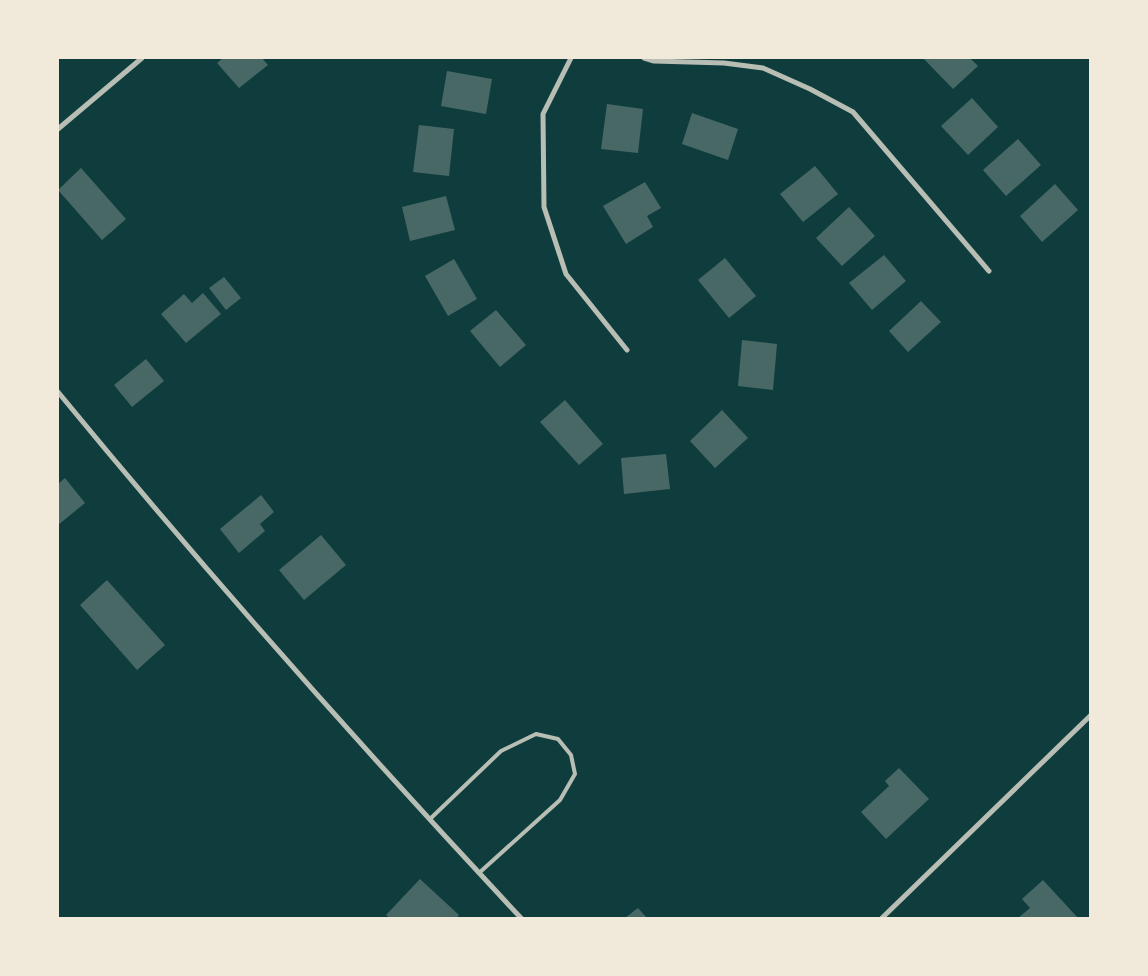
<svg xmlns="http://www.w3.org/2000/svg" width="1148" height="976" font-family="'Roboto Condensed',sans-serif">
<rect width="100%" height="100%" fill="#0f3d3e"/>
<!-- building -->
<path fill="#486865" d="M223,58H262L268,65L239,88L217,63Z
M923,58H970L978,66L953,89Z
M447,71L492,79L486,114L441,106Z
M972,98L998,127L968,155L941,126Z
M607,104L643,109L638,153L601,149Z
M692,113L738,129L728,160L682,144Z
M419,125L454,129L449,176L413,172Z
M1018,139L1041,165L1006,196L983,170Z
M815,166L838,194L803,222L780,194Z
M81,168L126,219L102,240L58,190Z
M645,182L661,208L647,216L653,227L626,244L603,206Z
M1055,184L1078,210L1042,242L1020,216Z
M446,196L455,230L410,241L402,207Z
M849,207L875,236L842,266L816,238Z
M884,255L906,281L872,310L849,283Z
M725,258L756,296L729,318L698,280Z
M454,259L477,299L448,316L425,276Z
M224,277L241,298L226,310L209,288Z
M203,293L221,314L186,343L161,314L184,294L192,303Z
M921,301L941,322L908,352L889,331Z
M496,310L526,345L500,367L470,331Z
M742,340L777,344L773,390L738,386Z
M146,359L164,381L132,407L114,385Z
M565,400L603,444L579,465L540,422Z
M722,410L748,438L715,468L690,441Z
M666,454L670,489L624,494L621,458Z
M65,478L85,503L58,525V484Z
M261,495L274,512L260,524L265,531L239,553L220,529Z
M321,535L346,565L304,600L279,570Z
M107,580L165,645L137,670L80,605Z
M899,768L929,799L886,839L861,812L889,786L885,781Z
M420,879L459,915L456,918H390L386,915Z
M1043,880L1078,918H1018L1030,908L1022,899Z
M638,908L647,918H625Z"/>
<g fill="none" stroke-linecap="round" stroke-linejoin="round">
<!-- service -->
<path stroke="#b8beb3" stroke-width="4" d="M430,819L501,751L536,734L558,739L571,755L575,774L560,800L479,873"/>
<!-- minor -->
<path stroke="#b8beb3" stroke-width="5" d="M571,58L543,114L544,207L566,274L627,350
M644,58L654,61L724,63L763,68L810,89L853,112L989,271
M58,129L142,58
M58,392C206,572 362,748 521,918
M882,918L1090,716"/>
</g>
<!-- border -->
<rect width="1148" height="976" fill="none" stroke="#f1e9da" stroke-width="118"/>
</svg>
